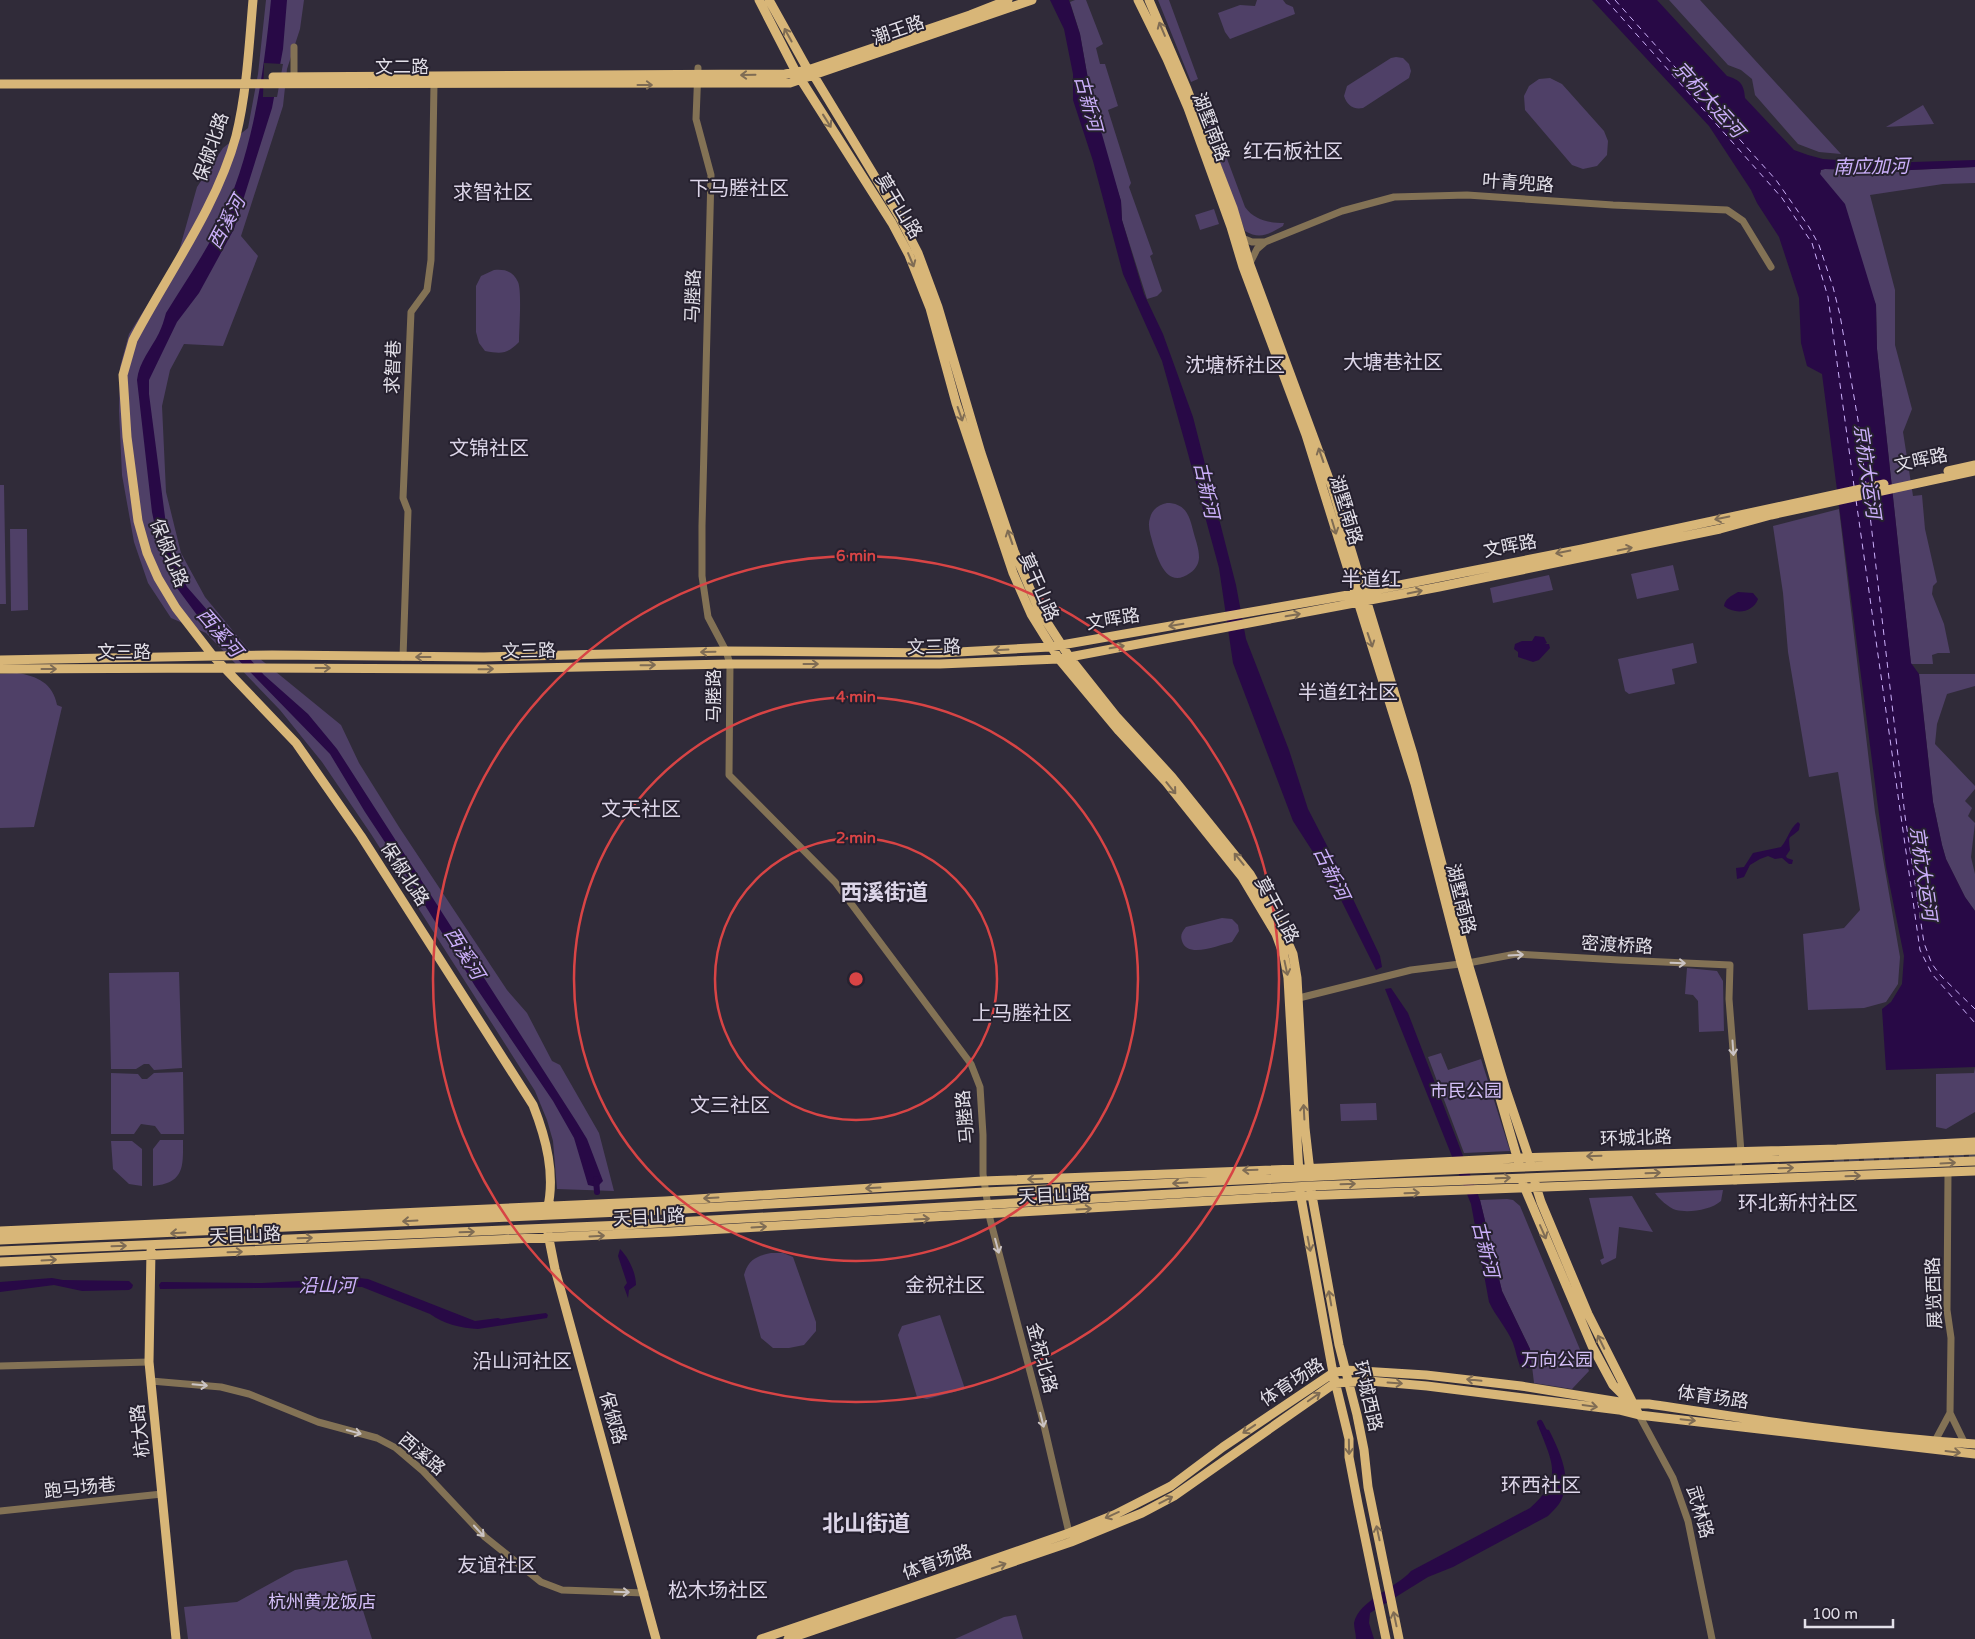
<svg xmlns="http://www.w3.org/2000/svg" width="1975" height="1639" font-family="'Varela Round','Noto Sans SC',sans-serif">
<rect width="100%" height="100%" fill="#302b39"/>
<!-- green -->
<path fill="#4f4067" d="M266,0H304L300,29L287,69L283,106L241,236L258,256L223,346L184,344L170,370L162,406L166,492L181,553L205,597L248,649L341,725L359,763L399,827L507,990L527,1013L552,1061L560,1065L599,1133L614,1191L557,1189L553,1141L547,1120L535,1091L371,834L322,762L280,710L206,633L171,618L148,583L134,542L122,475L119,411L120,367L129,334L177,258L197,187L223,148L248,128L258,74Z
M1075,0H1086L1103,44L1096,48L1100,64H1105L1118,106L1108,110L1131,183L1129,187L1153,254L1150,256L1162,291L1157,296L1147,299L1122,220L1121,201L1106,154L1091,96L1080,34L1070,2Z
M1158,0H1169L1198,79L1191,82Z
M1257,0H1283L1286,4L1293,7L1295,14L1230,39L1225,32L1218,13L1240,5L1255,6Z
M1669,0H1700L1841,154L1819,152L1798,144L1755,95L1752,79L1741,70L1728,65Z
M1396,57L1403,58L1409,64L1411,71L1409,78L1363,108C1353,110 1347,105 1344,96L1347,86L1391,58Z
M1550,78L1562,84L1604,131L1608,141L1607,155L1597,166L1583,169L1572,165L1525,110L1524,96L1529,86L1539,79Z
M1203,94L1245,207C1254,220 1269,223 1284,223L1283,226C1269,234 1260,240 1245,231L1196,96Z
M1923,105L1934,124L1886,127Z
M1975,167V183L1943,184L1870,195L1895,290V345L1912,409L1903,432L1913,496L1922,495L1925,529L1937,582L1933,586L1932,594L1944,624L1950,653H1938L1932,655L1933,664H1911L1877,349L1876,305L1820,174L1821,170L1825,169L1890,171Z
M1214,209L1219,224L1200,230L1195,215Z
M494,270C505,269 513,271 518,282C522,291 519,330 519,342C507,354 502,354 485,351L479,343L476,332V286L481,276Z
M0,485H4L6,604H0Z
M1167,503C1187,503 1190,518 1194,534C1196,541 1199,549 1199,557C1199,563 1196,569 1190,573C1167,590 1158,560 1153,544C1151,536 1147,526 1150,518C1152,509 1159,505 1167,503Z
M1839,509L1875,812L1900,957L1898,984L1886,1002L1864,1008L1808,1010L1803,934L1844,928L1860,910L1838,772L1809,777L1788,652L1783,593L1773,526Z
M10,529H27L28,610L11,611Z
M1673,565L1679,590L1637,599L1631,574Z
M1549,575L1553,590L1493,603L1490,588Z
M1693,643L1697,663L1672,669L1675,684L1629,694L1625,691L1618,659Z
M17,673C37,676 53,683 57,705L62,707L34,827L0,828V674Z
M1919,674H1975V686L1947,694L1937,724L1935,744L1975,786V789L1965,801L1972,808L1968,816L1975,823L1971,857L1975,874V911L1965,897L1946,859L1942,845L1933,802Z
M1222,918L1232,919L1238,925L1239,931L1232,942C1219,945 1187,959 1182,941C1180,935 1182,932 1186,927Z
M1687,968L1717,971L1723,981L1724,1031L1699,1032L1698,1001L1693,995L1685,994Z
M179,972L182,1068L154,1070L149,1064H144L136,1069H111L109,973Z
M1441,1053L1448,1070L1481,1059L1510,1151L1464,1153L1428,1057Z
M1975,1067V1112L1946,1129L1936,1127V1074L1974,1073Z
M183,1072L184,1134H161L155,1126L141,1124L134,1134H111V1073L138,1074L142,1079H147L154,1073Z
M1376,1103L1377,1120L1341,1121L1340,1104Z
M160,1140H183C183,1166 185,1183 153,1186V1149Z
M111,1141H132L142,1149V1186L129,1184L113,1169Z
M1723,1190L1721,1201C1711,1210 1689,1213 1676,1210C1669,1208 1658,1198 1655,1193Z
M1632,1196L1653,1232L1619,1227L1616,1258L1602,1265L1600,1260L1604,1258L1589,1198Z
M1507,1199L1513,1200L1520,1206L1589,1371L1572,1389L1534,1383L1530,1349L1502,1291L1480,1200Z
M771,1253H783L793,1257L816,1322V1331L804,1345L789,1348H773L761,1338L744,1275C748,1260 756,1256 771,1253Z
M940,1315L965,1389L927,1399L917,1397L898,1335L902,1326Z
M347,1560L372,1639H188L184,1607L237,1602L295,1570Z
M1016,1615L1023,1639H955L1004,1617Z"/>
<!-- water -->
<path fill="#280946" d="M271,0H287L283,49L272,108L234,229L199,293L177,322L149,380V394L168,540L175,563L187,587L264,675L308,714L337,749L576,1121L587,1139L603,1181L597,1187L588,1185L574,1138L553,1101L475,986L400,865L365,812L330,754L218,639L197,615L174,584L160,551L152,512L137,380C139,362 151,349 159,333C162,327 164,320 166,313C186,280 210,247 225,211C254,145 264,71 271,0Z
M1050,0H1069L1080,34L1091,96L1121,201L1122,220L1144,294L1163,334L1193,417L1236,585L1246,639L1289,750L1308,809L1336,863L1380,956L1382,967L1376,970L1331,880L1293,821L1233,663L1219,568L1187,450L1162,361L1123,274L1093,161L1073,100V74L1064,29Z
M1592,0H1657L1727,76C1740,80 1744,84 1745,98L1794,150L1808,155L1823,159L1882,163L1975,160V167L1890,171L1825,169L1821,170L1820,174L1845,204L1876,305L1877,349L1911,663L1919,674L1933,802L1942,845L1946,859L1965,897L1975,911V1067L1886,1070L1882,1009L1891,1002L1902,984L1904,956L1886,867L1878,807L1822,374L1807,366L1801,343L1799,298L1779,237L1757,203L1751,190L1709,126Z
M1738,592L1753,593L1758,599C1753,613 1735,615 1724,606C1725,599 1731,596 1738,592Z
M1535,636L1544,637L1547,643L1545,644H1549L1550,648L1539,660L1533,662L1518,657V652L1514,649L1515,644L1522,641H1532Z
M1798,822L1800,824L1799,830C1789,840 1788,833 1790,850L1786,856L1787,858L1793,860L1792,864H1789L1782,858L1775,859L1768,856L1760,859L1750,865L1744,877L1737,879L1736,868L1744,867L1753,853L1781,847C1788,839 1789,829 1798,822Z
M1391,988L1408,1013L1480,1200L1502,1291L1530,1349L1532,1369L1520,1366C1517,1359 1516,1351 1513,1343C1507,1328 1496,1317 1489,1302L1471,1204L1385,989Z
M620,1249C629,1258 636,1273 636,1285L629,1290L628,1298L624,1287L627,1283L618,1256Z
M52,1278L63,1280L129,1281L133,1285L132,1288L129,1290L82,1291L54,1285L0,1292V1282Z
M359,1278L368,1279L475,1321L498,1318L501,1319L546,1313L548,1315L547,1318L478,1329C461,1328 444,1324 430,1314L362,1287L160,1289L159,1285L161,1282L262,1283Z
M1539,1428L1549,1430C1560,1452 1574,1481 1559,1504C1556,1508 1552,1512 1548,1516L1453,1567L1428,1577L1370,1613L1369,1623L1374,1639H1356C1356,1634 1354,1628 1354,1623C1359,1600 1396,1588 1411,1571L1530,1508C1563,1479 1553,1464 1539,1428Z"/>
<!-- pier -->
<path fill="#302b39" d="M264,63L283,64L277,97H263Z"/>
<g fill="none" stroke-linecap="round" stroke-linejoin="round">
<!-- canal -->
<path stroke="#280946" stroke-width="6" d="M596,1179L597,1192
M1540,1423L1547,1437"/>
<!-- ferry -->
<path stroke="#ccb0fb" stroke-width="1" stroke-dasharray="6 5" stroke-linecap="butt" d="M1606,0L1782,198L1812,243L1828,297L1854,486
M1615,0L1776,180L1809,227L1819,245L1833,287L1840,315L1858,420L1866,484
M1868,498L1905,816L1924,943L1932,964L1941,976L1975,1009
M1856,500L1920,950L1932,974L1975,1023"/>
<!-- highway-tunnel -->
<path stroke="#4b4653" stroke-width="10" stroke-dasharray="10 5" stroke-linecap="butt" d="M1834,1162L1975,1155"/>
<!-- minor -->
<path stroke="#837255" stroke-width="7" d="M698,68L696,119L711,175L702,526V576L708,617L726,651L730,664L729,775L835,882L971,1064L980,1087L983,1135V1174L990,1219L1042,1417L1070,1537
M294,77V47
M1242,238L1252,242H1265L1342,211L1394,197L1467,195L1613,205L1727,210L1743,221L1771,267
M1249,265L1257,249L1265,242
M403,657L408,511L403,498L411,312L427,290L431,260L434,84
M1295,999L1411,970L1468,963L1516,954L1619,960L1730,965L1729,999L1741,1152L1735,1181
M1948,1173L1947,1310L1951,1338L1950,1413L1965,1444
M0,1366L149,1362
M151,1381L221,1387L249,1394L318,1422L377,1438L396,1448L423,1471L485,1537L541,1582L562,1590L645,1593
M1639,1415L1673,1478L1688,1521L1712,1639
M1935,1441L1950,1413
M0,1511L162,1494"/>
<!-- major -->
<path stroke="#d8b678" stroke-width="9" d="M253,0C249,45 247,91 236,136C217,207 167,275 133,340L123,375L127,437L138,521L147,553L158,578L176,608L213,656L296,743L361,836L533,1105C546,1138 556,1175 547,1211
M759,0L796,72L892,223L909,255L930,308L956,403L1013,573L1031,614L1059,659L1119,731L1166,782L1242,877L1276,934L1284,956L1288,978L1299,1174
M769,0L808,70L814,76L900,218L918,253L938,307L981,453L1014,551L1039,610L1070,658L1116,716L1172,777L1250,874L1283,931L1293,954L1297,978L1305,1128L1310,1172
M1138,0L1167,59L1188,108L1231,227L1243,267L1306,435L1415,784L1461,963L1519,1164
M1149,0L1187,89L1233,208L1250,265L1332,487L1413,754L1468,963L1506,1090L1530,1161
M273,77L785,74L808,70L970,15L1008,0
M0,84L790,83L1032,0
M1948,471L1975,465
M0,660L272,655L484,657L726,651L940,653L1050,647L1354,594L1582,549L1884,484
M0,669L224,668L484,669L730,664H940L1059,659L1439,587L1720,529L1771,515L1975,471
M1535,1183L1541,1202L1588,1314L1639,1415
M1523,1184L1592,1346L1613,1385L1626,1398
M1311,1190L1339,1345L1357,1415L1364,1450L1368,1487L1399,1639
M1300,1192L1333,1373L1349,1439V1457L1358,1504L1386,1639
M0,1231L665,1201L983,1181L1323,1168L1518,1158L1837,1149L1975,1142
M548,1234L555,1269L656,1639
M0,1240L666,1210L985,1192L1470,1169L1975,1150
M0,1251L624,1225L1311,1186L1975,1161
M151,1251L149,1362L176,1639
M0,1262L670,1232L1300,1196L1975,1171
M761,1639L908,1589L1069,1533L1114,1515L1171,1486L1223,1447L1333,1373L1345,1370L1426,1375L1521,1386L1632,1404H1649C1757,1420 1866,1437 1975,1444
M788,1639L1071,1542L1142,1513L1174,1496L1335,1383L1369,1381L1427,1386L1619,1410L1639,1415L1975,1454"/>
</g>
<!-- one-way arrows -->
<defs><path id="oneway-shaft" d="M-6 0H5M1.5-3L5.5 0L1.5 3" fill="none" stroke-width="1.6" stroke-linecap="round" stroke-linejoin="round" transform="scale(1.25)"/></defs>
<g stroke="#7f6c54">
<use href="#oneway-shaft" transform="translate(1162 29) rotate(-113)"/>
<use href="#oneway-shaft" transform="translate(788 35) rotate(-119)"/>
<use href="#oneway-shaft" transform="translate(748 75) rotate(179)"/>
<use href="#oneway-shaft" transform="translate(645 85)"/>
<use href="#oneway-shaft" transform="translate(827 121) rotate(58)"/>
<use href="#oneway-shaft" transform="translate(911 260) rotate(67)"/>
<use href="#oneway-shaft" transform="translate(960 414) rotate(71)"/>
<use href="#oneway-shaft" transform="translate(1321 455) rotate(-109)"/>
<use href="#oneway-shaft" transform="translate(1722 518) rotate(168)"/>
<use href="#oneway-shaft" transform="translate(1334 527) rotate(73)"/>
<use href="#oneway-shaft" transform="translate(1010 537) rotate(-109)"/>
<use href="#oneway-shaft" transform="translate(1625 549) rotate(-12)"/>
<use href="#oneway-shaft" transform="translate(1563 552) rotate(169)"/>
<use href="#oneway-shaft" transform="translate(1415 592) rotate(-12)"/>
<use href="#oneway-shaft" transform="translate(1293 615) rotate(-10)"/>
<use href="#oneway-shaft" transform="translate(1176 625) rotate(171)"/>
<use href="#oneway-shaft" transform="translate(1370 640) rotate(71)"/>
<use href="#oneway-shaft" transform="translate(1117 647) rotate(-10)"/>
<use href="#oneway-shaft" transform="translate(1001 650) rotate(177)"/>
<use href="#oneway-shaft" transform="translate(708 652) rotate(179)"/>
<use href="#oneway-shaft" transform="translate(423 657) rotate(180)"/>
<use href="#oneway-shaft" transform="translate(811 664)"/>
<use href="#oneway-shaft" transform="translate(648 665) rotate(-1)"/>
<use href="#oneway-shaft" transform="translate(323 668)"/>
<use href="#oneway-shaft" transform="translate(49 669)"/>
<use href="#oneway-shaft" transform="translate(486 669) rotate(-1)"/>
<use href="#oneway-shaft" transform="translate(1171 788) rotate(51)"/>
<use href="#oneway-shaft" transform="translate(1239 859) rotate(-129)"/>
<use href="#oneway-shaft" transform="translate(1286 968) rotate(78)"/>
<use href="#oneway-shaft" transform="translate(1304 1112) rotate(-93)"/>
<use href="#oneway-shaft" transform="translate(1594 1156) rotate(178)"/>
<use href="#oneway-shaft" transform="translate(1948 1163) rotate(-3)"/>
<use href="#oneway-shaft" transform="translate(1786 1168) rotate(-2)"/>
<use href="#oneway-shaft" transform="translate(1250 1170) rotate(178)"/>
<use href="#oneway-shaft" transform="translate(1653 1173) rotate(-2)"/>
<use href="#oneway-shaft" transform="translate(1853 1176) rotate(-2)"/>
<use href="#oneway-shaft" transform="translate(1503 1178) rotate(-2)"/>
<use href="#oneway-shaft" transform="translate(1035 1179) rotate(178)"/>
<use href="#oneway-shaft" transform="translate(1180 1183) rotate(177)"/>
<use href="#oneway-shaft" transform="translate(1348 1184) rotate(-2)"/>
<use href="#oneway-shaft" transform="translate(873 1188) rotate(177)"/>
<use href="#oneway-shaft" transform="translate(1412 1193) rotate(-2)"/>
<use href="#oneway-shaft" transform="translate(711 1198) rotate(177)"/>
<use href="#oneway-shaft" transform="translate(1084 1209) rotate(-3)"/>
<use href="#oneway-shaft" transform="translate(922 1219) rotate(-3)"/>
<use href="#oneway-shaft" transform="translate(410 1221) rotate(177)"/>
<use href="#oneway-shaft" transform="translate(759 1227) rotate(-3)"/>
<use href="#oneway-shaft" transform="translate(467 1232) rotate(-2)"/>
<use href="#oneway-shaft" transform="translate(1543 1232) rotate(66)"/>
<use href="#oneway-shaft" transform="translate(178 1233) rotate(177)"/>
<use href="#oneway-shaft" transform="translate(597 1236) rotate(-3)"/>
<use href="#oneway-shaft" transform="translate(305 1238) rotate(-2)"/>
<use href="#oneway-shaft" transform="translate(1309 1244) rotate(79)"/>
<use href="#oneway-shaft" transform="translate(119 1246) rotate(-2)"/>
<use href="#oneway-shaft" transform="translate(235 1252) rotate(-2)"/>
<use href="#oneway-shaft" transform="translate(49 1260) rotate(-3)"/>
<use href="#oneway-shaft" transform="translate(1330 1298) rotate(-100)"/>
<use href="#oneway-shaft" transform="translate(1601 1342) rotate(-116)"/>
<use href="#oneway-shaft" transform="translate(1474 1380) rotate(-174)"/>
<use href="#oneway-shaft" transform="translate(1395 1383) rotate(4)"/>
<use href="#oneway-shaft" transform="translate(1314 1397) rotate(-35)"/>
<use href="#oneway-shaft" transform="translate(1590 1406) rotate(8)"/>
<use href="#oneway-shaft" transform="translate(1688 1420) rotate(6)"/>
<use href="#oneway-shaft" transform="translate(1249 1429) rotate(146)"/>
<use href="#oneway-shaft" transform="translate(1349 1447) rotate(89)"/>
<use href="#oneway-shaft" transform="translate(1953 1452) rotate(7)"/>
<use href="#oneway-shaft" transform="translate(1166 1500) rotate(-27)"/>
<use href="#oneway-shaft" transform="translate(1112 1515) rotate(156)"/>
<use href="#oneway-shaft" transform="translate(1378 1533) rotate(-102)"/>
<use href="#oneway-shaft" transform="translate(999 1566) rotate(-19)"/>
<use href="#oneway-shaft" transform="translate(1395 1619) rotate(-102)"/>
</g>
<g stroke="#cbc4c4">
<use href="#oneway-shaft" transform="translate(1516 955) rotate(-3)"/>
<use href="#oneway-shaft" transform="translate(1678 963) rotate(2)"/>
<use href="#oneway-shaft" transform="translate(1733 1048) rotate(86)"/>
<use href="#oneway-shaft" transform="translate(997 1246) rotate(75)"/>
<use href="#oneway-shaft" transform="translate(200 1385) rotate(5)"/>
<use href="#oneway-shaft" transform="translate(1042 1420) rotate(76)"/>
<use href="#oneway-shaft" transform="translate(354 1432) rotate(15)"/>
<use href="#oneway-shaft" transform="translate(479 1531) rotate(47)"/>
<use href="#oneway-shaft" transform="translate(622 1592) rotate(2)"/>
</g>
<!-- distance rings -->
<g fill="none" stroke="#d84445" stroke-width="2.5">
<circle cx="856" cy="979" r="141"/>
<circle cx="856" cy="979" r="282"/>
<circle cx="856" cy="979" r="423"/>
</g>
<g text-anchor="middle" stroke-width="4" stroke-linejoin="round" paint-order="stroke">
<!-- street labels -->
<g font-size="18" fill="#e3e0e9" stroke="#26212f">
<text transform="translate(898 30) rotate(-19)" y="6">潮王路</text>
<text x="402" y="73">文二路</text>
<text transform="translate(1211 127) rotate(69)" y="6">湖墅南路</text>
<text transform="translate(211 147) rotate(-71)" y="6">保俶北路</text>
<text transform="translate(1518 183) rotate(4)" y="6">叶青兜路</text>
<text transform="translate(899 206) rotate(59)" y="6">莫干山路</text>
<text transform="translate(693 296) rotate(-88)" y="6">马塍路</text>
<text transform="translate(393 367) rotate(-88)" y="6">求智巷</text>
<text transform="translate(1921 460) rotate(-12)" y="6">文晖路</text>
<text transform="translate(1346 510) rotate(73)" y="6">湖墅南路</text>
<text transform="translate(1510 546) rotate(-11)" y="6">文晖路</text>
<text transform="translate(169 553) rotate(68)" y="6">保俶北路</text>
<text transform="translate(1039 587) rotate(66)" y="6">莫干山路</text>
<text transform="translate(1113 619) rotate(-9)" y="6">文晖路</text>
<text transform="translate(934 647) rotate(-1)" y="6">文三路</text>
<text transform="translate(529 651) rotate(-1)" y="6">文三路</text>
<text x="124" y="658">文三路</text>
<text transform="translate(714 696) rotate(-90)" y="6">马塍路</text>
<text transform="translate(405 874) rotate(57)" y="6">保俶北路</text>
<text transform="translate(1461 899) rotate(76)" y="6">湖墅南路</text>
<text transform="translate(1277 910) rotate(62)" y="6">莫干山路</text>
<text transform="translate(1617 945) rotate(3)" y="6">密渡桥路</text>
<text transform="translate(965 1117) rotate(-95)" y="6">马塍路</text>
<text transform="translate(1636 1138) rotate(-2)" y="6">环城北路</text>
<text transform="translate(1054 1195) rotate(-3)" y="6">天目山路</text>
<text transform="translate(649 1217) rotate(-3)" y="6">天目山路</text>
<text transform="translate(245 1235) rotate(-2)" y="6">天目山路</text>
<text transform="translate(1934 1293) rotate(-92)" y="6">展览西路</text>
<text transform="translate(1042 1358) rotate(75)" y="6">金祝北路</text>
<text transform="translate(1292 1382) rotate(-33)" y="6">体育场路</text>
<text transform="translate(1368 1396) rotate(77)" y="6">环城西路</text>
<text transform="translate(1713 1397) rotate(8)" y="6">体育场路</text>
<text transform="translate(613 1418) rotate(74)" y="6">保俶路</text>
<text transform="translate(140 1431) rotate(-96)" y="6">杭大路</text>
<text transform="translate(422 1454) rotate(40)" y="6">西溪路</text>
<text transform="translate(80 1488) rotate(-6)" y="6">跑马场巷</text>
<text transform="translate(1700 1512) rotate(74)" y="6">武林路</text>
<text transform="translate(937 1562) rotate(-19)" y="6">体育场路</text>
</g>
<!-- park labels -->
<g font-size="18" fill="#d4bff8" stroke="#26212f">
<text x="1466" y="1097">市民公园</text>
<text x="1557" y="1366">万向公园</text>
<text x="322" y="1608">杭州黄龙饭店</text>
</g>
<!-- water labels -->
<g font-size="19" font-style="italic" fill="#ccb0fb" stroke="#26212f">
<text transform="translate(1709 99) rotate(48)" y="7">京杭大运河</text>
<text transform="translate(1089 103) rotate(75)" y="7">古新河</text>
<text transform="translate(1871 166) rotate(-1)" y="7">南应加河</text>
<text transform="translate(226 222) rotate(-62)" y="7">西溪河</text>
<text transform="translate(1868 471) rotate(82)" y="7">京杭大运河</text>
<text transform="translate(1207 490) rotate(78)" y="7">古新河</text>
<text transform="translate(220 632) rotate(49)" y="7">西溪河</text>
<text transform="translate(1332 873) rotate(64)" y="7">古新河</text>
<text transform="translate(1924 873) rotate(82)" y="7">京杭大运河</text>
<text transform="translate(465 953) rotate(58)" y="7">西溪河</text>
<text transform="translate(1486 1249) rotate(76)" y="7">古新河</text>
<text x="327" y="1292">沿山河</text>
</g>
<!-- quarter labels -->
<g font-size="20" fill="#dcd5e8" stroke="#26212f">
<text x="1293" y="158">红石板社区</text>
<text x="739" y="195">下马塍社区</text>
<text x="493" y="199">求智社区</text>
<text x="1393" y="369">大塘巷社区</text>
<text x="1235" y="372">沈塘桥社区</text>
<text x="489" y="455">文锦社区</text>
<text x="1371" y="586">半道红</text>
<text x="1348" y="699">半道红社区</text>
<text x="641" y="816">文天社区</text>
<text x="1022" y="1020">上马塍社区</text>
<text x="730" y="1112">文三社区</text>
<text x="1798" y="1210">环北新村社区</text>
<text x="945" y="1292">金祝社区</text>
<text x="522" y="1368">沿山河社区</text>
<text x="1541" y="1492">环西社区</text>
<text x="497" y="1572">友谊社区</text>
<text x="718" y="1597">松木场社区</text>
</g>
<!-- district labels -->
<g font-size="22" font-weight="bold" fill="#dcd5e8" stroke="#26212f">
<text x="884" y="900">西溪街道</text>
<text x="866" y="1531">北山街道</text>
</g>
</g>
<circle cx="856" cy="979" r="8" fill="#d84445" stroke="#26212f" stroke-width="2.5"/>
<g font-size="15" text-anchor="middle" font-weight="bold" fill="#d84445" stroke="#26212f" stroke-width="4" stroke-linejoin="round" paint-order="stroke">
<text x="856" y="561">6 min</text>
<text x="856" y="702">4 min</text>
<text x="856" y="843">2 min</text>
</g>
<!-- scale -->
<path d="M1805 1619v8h88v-8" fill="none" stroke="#e3e0e9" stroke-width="2.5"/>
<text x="1812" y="1619" font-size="15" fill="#e3e0e9" stroke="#26212f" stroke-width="4" paint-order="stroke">100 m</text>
</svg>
